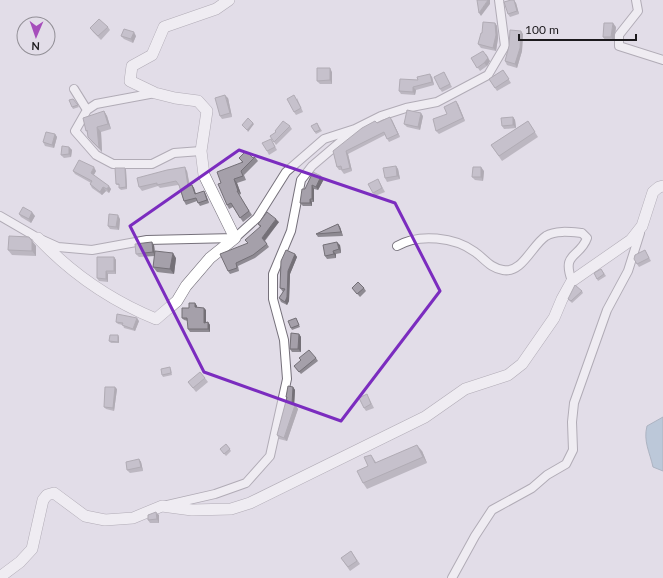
<svg xmlns="http://www.w3.org/2000/svg" width="663" height="578" font-family="Lato,sans-serif">
<rect width="100%" height="100%" fill="#e2dde8"/>
<!-- water -->
<path fill="#8eafc8" stroke="#6c8294" d="M663,417V471L653,467C650,453 643,441 647,426Z"/>
<g fill="none" stroke-linecap="round" stroke-linejoin="round">
<defs>
<path id="minor" d="M636,0L638,11L619,35V46L663,60
M74,89L87,110L75,131L96,155L113,164H152L174,153L201,151
M87,110L96,104L155,93
M0,216L38,238L58,247L92,250L147,240L235,238L257,218L286,172L324,139L355,129L381,116L406,108L437,102L488,75L505,46L499,0
M397,246C419,233 455,237 475,252C485,259 490,268 503,270C522,274 532,245 546,236C556,230 571,232 582,233L587,238C580,258 561,252 572,281
M167,505L215,494L246,483L270,456L287,379L284,340L273,299V274L291,231L301,180L312,166L352,132
M452,578L475,536L492,510L532,488L547,475L566,464L573,450L572,422L574,403L607,310L628,271L640,233"/>
<path id="tertiary" d="M38,238C71,273 112,301 156,319L177,301L186,286L210,258L235,238L204,175L201,151L207,111L198,101L175,98L155,93L130,81L132,66L152,55L164,27L216,9L229,0
M0,577L20,562L32,549L43,500L47,495L54,493L85,516L105,520L133,518L162,506L192,510L231,509L250,503L425,417L465,389L508,375L522,364L554,318L562,299L572,281L631,240L642,226L653,192L659,187L663,186"/>
</defs>
<!-- minor casing -->
<use href="#minor" stroke="#76717b" stroke-width="10"/>
<!-- tertiary casing -->
<use href="#tertiary" stroke="#76717b" stroke-width="12"/>
<!-- minor -->
<use href="#minor" stroke="#fff" stroke-width="8"/>
<!-- tertiary -->
<use href="#tertiary" stroke="#fff" stroke-width="11"/>
</g>
<!-- wall -->
<path fill="#8e8a92" d="M516,3L519,14L510,17L508,14Z
M495,23L497,26L498,38L496,51L481,48L478,44L482,33Z
M108,27L110,30L101,40L93,32L90,28Z
M616,27L614,41L605,40L603,37Z
M523,34L522,51L517,68L507,65L505,61Z
M121,36H136L133,43L124,39Z
M471,58L490,61L487,66L480,71Z
M503,70L511,83L497,91L489,79Z
M332,72V84H320L317,81Z
M444,72L452,87L442,92L440,89Z
M432,77L434,85L416,90L415,95L401,94L399,91L418,80Z
M228,98L232,117L222,119L220,116Z
M297,98L303,112L296,115L294,112Z
M73,99L79,107L73,109L72,107Z
M458,104L465,121L439,134L436,131L447,114Z
M104,111L107,116L111,129L101,132L102,152L91,141L88,137V133L86,131Z
M423,116L420,130L407,127L404,124Z
M513,117L515,120L516,128L504,129L502,126Z
M392,120L400,137L389,142L385,135L348,154L352,171L344,174L341,170H339L337,167L333,151L377,123Z
M528,121L538,137L502,161L491,145Z
M317,123L322,131L316,134L311,126Z
M290,126L292,129L276,145L270,136L276,132L275,131Z
M55,134L57,137L54,148L45,146L43,142Z
M271,139L277,150L269,155L267,151Z
M69,147L72,150L71,157L64,158L61,155Z
M255,157L258,161L244,175L246,180L237,183L241,194L239,195L252,215L243,222L233,207L229,209L227,205L221,183L242,162L239,158H253Z
M396,166L398,169L400,179L387,182L385,178Z
M125,168L126,170L127,189L121,190L119,188V185H117L116,184Z
M73,171H96L94,175L111,189L109,193L106,191L102,195L92,188L90,184L91,183L75,174Z
M187,171L190,186L192,185L194,188L196,194L204,191L206,195L209,203L200,206L197,201L186,205L184,201L179,186L178,185L160,188L158,186L142,191L139,187Z
M484,171L483,181L475,180L472,177Z
M324,179L318,190L314,189V202H312V206H303L300,203L305,189Z
M378,179L385,192L375,196L373,193Z
M19,214L35,216L31,223L21,217Z
M120,219L119,230L110,229L108,226Z
M279,222L265,241L269,247L255,258L238,266L239,271L230,274L228,271L260,227L258,224Z
M338,224L340,227L343,236L318,237L316,234Z
M32,241L36,246V256L12,255L8,250Z
M154,245L155,253L176,258L174,274L157,272L153,267L155,256L139,257L136,254Z
M340,245L341,253L336,254V258L327,259L325,256Z
M645,250L651,261L639,267L637,264Z
M295,254L297,257L290,274L289,301L287,305L281,302L279,298L283,292L280,288Z
M114,257L116,260V274H108V282L99,281L97,278Z
M601,269L606,276L598,281L594,273Z
M352,288H364L366,291L360,297Z
M582,291L583,293L572,303L568,299Z
M195,303L197,306V307L206,310V322H208L210,325V332H190L188,329V321L184,320L182,318L189,308Z
M296,318L300,327L292,330L291,328Z
M139,321L135,331L124,328L123,325L118,324L116,322Z
M299,334L301,337V352H292L290,349Z
M119,337V343H111L109,341Z
M316,358L318,361L301,374L294,366Z
M171,369L172,375L163,377L162,375Z
M205,378L208,382L196,392L188,382Z
M293,387L295,390L294,405H295L298,409L287,441L279,439L277,435L287,399L286,397Z
M117,389L114,411L106,409L104,407Z
M369,398L374,408L366,411L364,408Z
M226,444L231,451L226,456L220,449Z
M422,451L427,463L367,489L363,483L368,466L375,461L376,463Z
M139,459L141,462L143,471L130,473L127,470Z
M159,515V523H150L148,520Z
M351,551L360,564L350,571L341,558Z"/>
<!-- shaded-wall -->
<path fill="#747077" d="M488,0H490V4L481,16L479,13Z
M514,0L516,3L519,14L517,11Z
M495,23L497,26L498,38L496,51L493,48Z
M613,23L616,27L614,41L611,37Z
M521,31L523,34L522,51L517,68L515,64Z
M134,32L136,36L133,43L131,39Z
M486,54L490,61L487,66L484,63Z
M330,68L332,72V84L330,80Z
M430,74L432,77L434,85L432,82Z
M413,87L416,90L415,95L413,92Z
M225,95L228,98L232,117L230,113Z
M456,101L458,104L465,121L463,118Z
M104,111L107,116L111,129L108,124Z
M421,113L423,116L420,130L418,127Z
M390,117L392,120L400,137L398,134Z
M513,117L515,120L516,128L513,125Z
M253,123L254,124L248,132L247,130Z
M97,127L101,132L102,152L99,148Z
M55,134L57,137L54,148L52,145Z
M69,147L72,150L71,157L69,154Z
M346,151L348,154L352,171L350,168Z
M396,166L398,169L400,179L397,176Z
M94,167L96,171L93,176L91,173Z
M185,167L187,171L190,190L188,186Z
M481,167L484,171L483,181L481,177Z
M125,168L126,170L127,189L126,187Z
M321,176L324,179L318,190L316,187Z
M234,179L237,183L241,194L238,191Z
M192,185L194,188L197,198L195,194Z
M312,185L314,189V202L312,199Z
M109,186L111,189L109,193L107,189Z
M103,187L106,191L102,195L100,192Z
M204,191L206,195L209,203L207,200Z
M310,199L312,202V206L310,203Z
M32,212L35,216L31,223L29,219Z
M118,215L120,219L119,230L116,227Z
M276,219L279,222L264,241L262,238Z
M338,224L340,227L343,236L341,232Z
M32,241L36,246V256L32,251Z
M152,242L154,245L155,256L153,252Z
M337,242L340,245L341,253L339,249Z
M333,251L336,254V258L334,254Z
M173,253L176,258L174,274L170,269Z
M295,254L297,257L290,274L289,301L287,305L285,302L288,271Z
M114,257L116,260V274L114,271Z
M106,271L108,274V282L106,279Z
M195,303L197,306V310L195,307Z
M204,308L206,310V325L204,323Z
M137,318L139,321L135,331L133,329Z
M208,322L210,325V332L208,329Z
M299,334L301,337V352L298,349Z
M118,335L119,337V343L118,342Z
M115,387L117,389L114,411L113,408Z
M293,387L295,390L294,407L292,404Z
M295,405L298,409L287,441L284,438Z
M417,445L422,451L427,463L423,457Z
M371,455L375,461L379,469L375,463Z
M139,459L141,462L143,471L141,467Z
M156,512L159,515V523L157,519Z"/>
<!-- building -->
<path fill="#a5a0aa" stroke="#747077" d="M477,0H488L479,13Z
M511,0H514L517,11L508,14L504,2Z
M99,19L108,27L98,36L90,28Z
M483,22L495,23L496,35L493,48L478,44L481,33H482Z
M604,23H613L611,37H603Z
M124,29L134,32L131,39L121,36Z
M510,30L521,31L520,48L515,64L505,61L509,46Z
M483,51L488,58L484,63L477,68L471,58Z
M317,68H330V80L317,81Z
M503,70L509,79L495,88L489,79Z
M444,72L450,84L440,89L434,77Z
M430,74L432,82L413,87V92L399,91L400,79L418,80L417,77Z
M225,95L230,113L220,116L215,98Z
M294,95L301,108L294,112L287,99Z
M73,99L78,105L72,107L69,100Z
M456,101L463,118L436,131L433,119L447,114L444,107Z
M407,110L421,113L418,127L404,124Z
M104,111L108,124L97,127L99,148L88,137L87,130L86,131L83,118Z
M390,117L398,134L387,139L384,132L346,151L350,168L342,170L341,166L337,167L333,151L362,128L375,121L377,123Z
M513,117V125L502,126L501,118Z
M248,118L253,123L247,130L242,125Z
M283,121L290,126L274,142L270,136L276,132L275,131Z
M528,121L535,132L499,156L491,145Z
M317,123L320,130L315,132L311,126Z
M46,132L55,134L52,145L43,142Z
M271,139L275,147L267,151L262,143Z
M62,146L69,147V154L61,155Z
M246,151L253,158L255,157L241,171L243,176L234,179L238,191H237L249,211L240,218L231,203L227,205L218,184L221,183L217,172L243,162L239,158Z
M79,160L94,167L91,173L109,186L107,189L103,187L100,192L90,184L92,181L73,171Z
M396,166L397,176L385,178L383,168Z
M185,167L188,186L192,185L195,194L204,191L207,200L198,203L196,198L184,201L179,185L176,181L157,185V183L139,187L137,178L167,170Z
M473,167H481V177H472Z
M115,168H125L126,187L119,188V184H116Z
M313,172L321,176L316,187L312,185V199H310V203H300L302,189H305Z
M378,179L382,188L373,193L368,184Z
M23,207L32,212L29,219L19,214Z
M267,212L276,219L262,238L267,244L253,255L236,263L237,268L228,271L220,254L248,243L245,240L261,226L258,224Z
M109,214L118,215L116,227L108,226Z
M338,224L341,232L316,234Z
M9,236L29,237L32,241V251L8,250Z
M152,242L153,252L136,254L135,244Z
M337,242L339,249L333,251L334,254L325,256L323,245Z
M286,250L295,254L288,271L287,297L285,302L279,298L285,289L280,288L281,261Z
M645,250L649,258L637,264L634,259L635,255Z
M155,251L173,253L170,269L153,267Z
M97,257H114V271H106V279L97,278Z
M601,269L604,274L597,279L594,273Z
M358,282L364,288L357,294L352,288Z
M575,285L582,291L571,301L568,299Z
M189,303H195V307L204,308V323L208,322V329H188L187,318H182V308H189Z
M117,314L137,318L133,329L122,325L123,323L116,322Z
M296,318L299,325L291,328L288,321Z
M291,333L299,334L298,349H290Z
M110,335H118V342L109,341Z
M309,350L316,358L299,372L294,366L301,360L299,358Z
M170,367L171,373L162,375L161,369Z
M200,372L205,378L193,388L188,382Z
M288,386L293,387L292,404L295,405L284,438L277,435L287,397H286Z
M105,387H115L113,408L104,407Z
M367,394L371,404L364,408L359,398Z
M226,444L230,449L224,454L220,449Z
M417,445L423,457L363,483L357,471L368,466L364,457L371,455L375,463Z
M139,459L141,467L127,470L126,462Z
M156,512L157,519L148,520V515Z
M351,551L357,561L348,567L341,558Z"/>
<!-- marked area -->
<path d="M0 0H663V578H0ZM239,150L395,203L440,291L341,421L204,372L130,226Z" fill="#e2dde8" fill-opacity=".55" fill-rule="evenodd"/>
<path fill="none" stroke="#7b2cbf" stroke-width="3" stroke-linejoin="round" d="M239,150L395,203L440,291L341,421L204,372L130,226Z"/>
<!-- north arrow -->
<g transform="translate(36 36) rotate(182)"><circle r="19" fill="#e2dde8" stroke="#928f96"/>
<path d="M0-3L7 15L0 10L-7 15Z" fill="#a64ebb"/>
<text y="-6" font-size="11" font-weight="bold" text-anchor="middle" fill="#1b191c">N</text>
</g>
<!-- scale -->
<path d="M519 34v6h117v-6" fill="none" stroke="#1b191c" stroke-width="2"/>
<text x="525" y="34" font-size="12" fill="#1b191c" stroke="#e2dde8" stroke-width="3" paint-order="stroke">100 m</text>
</svg>
